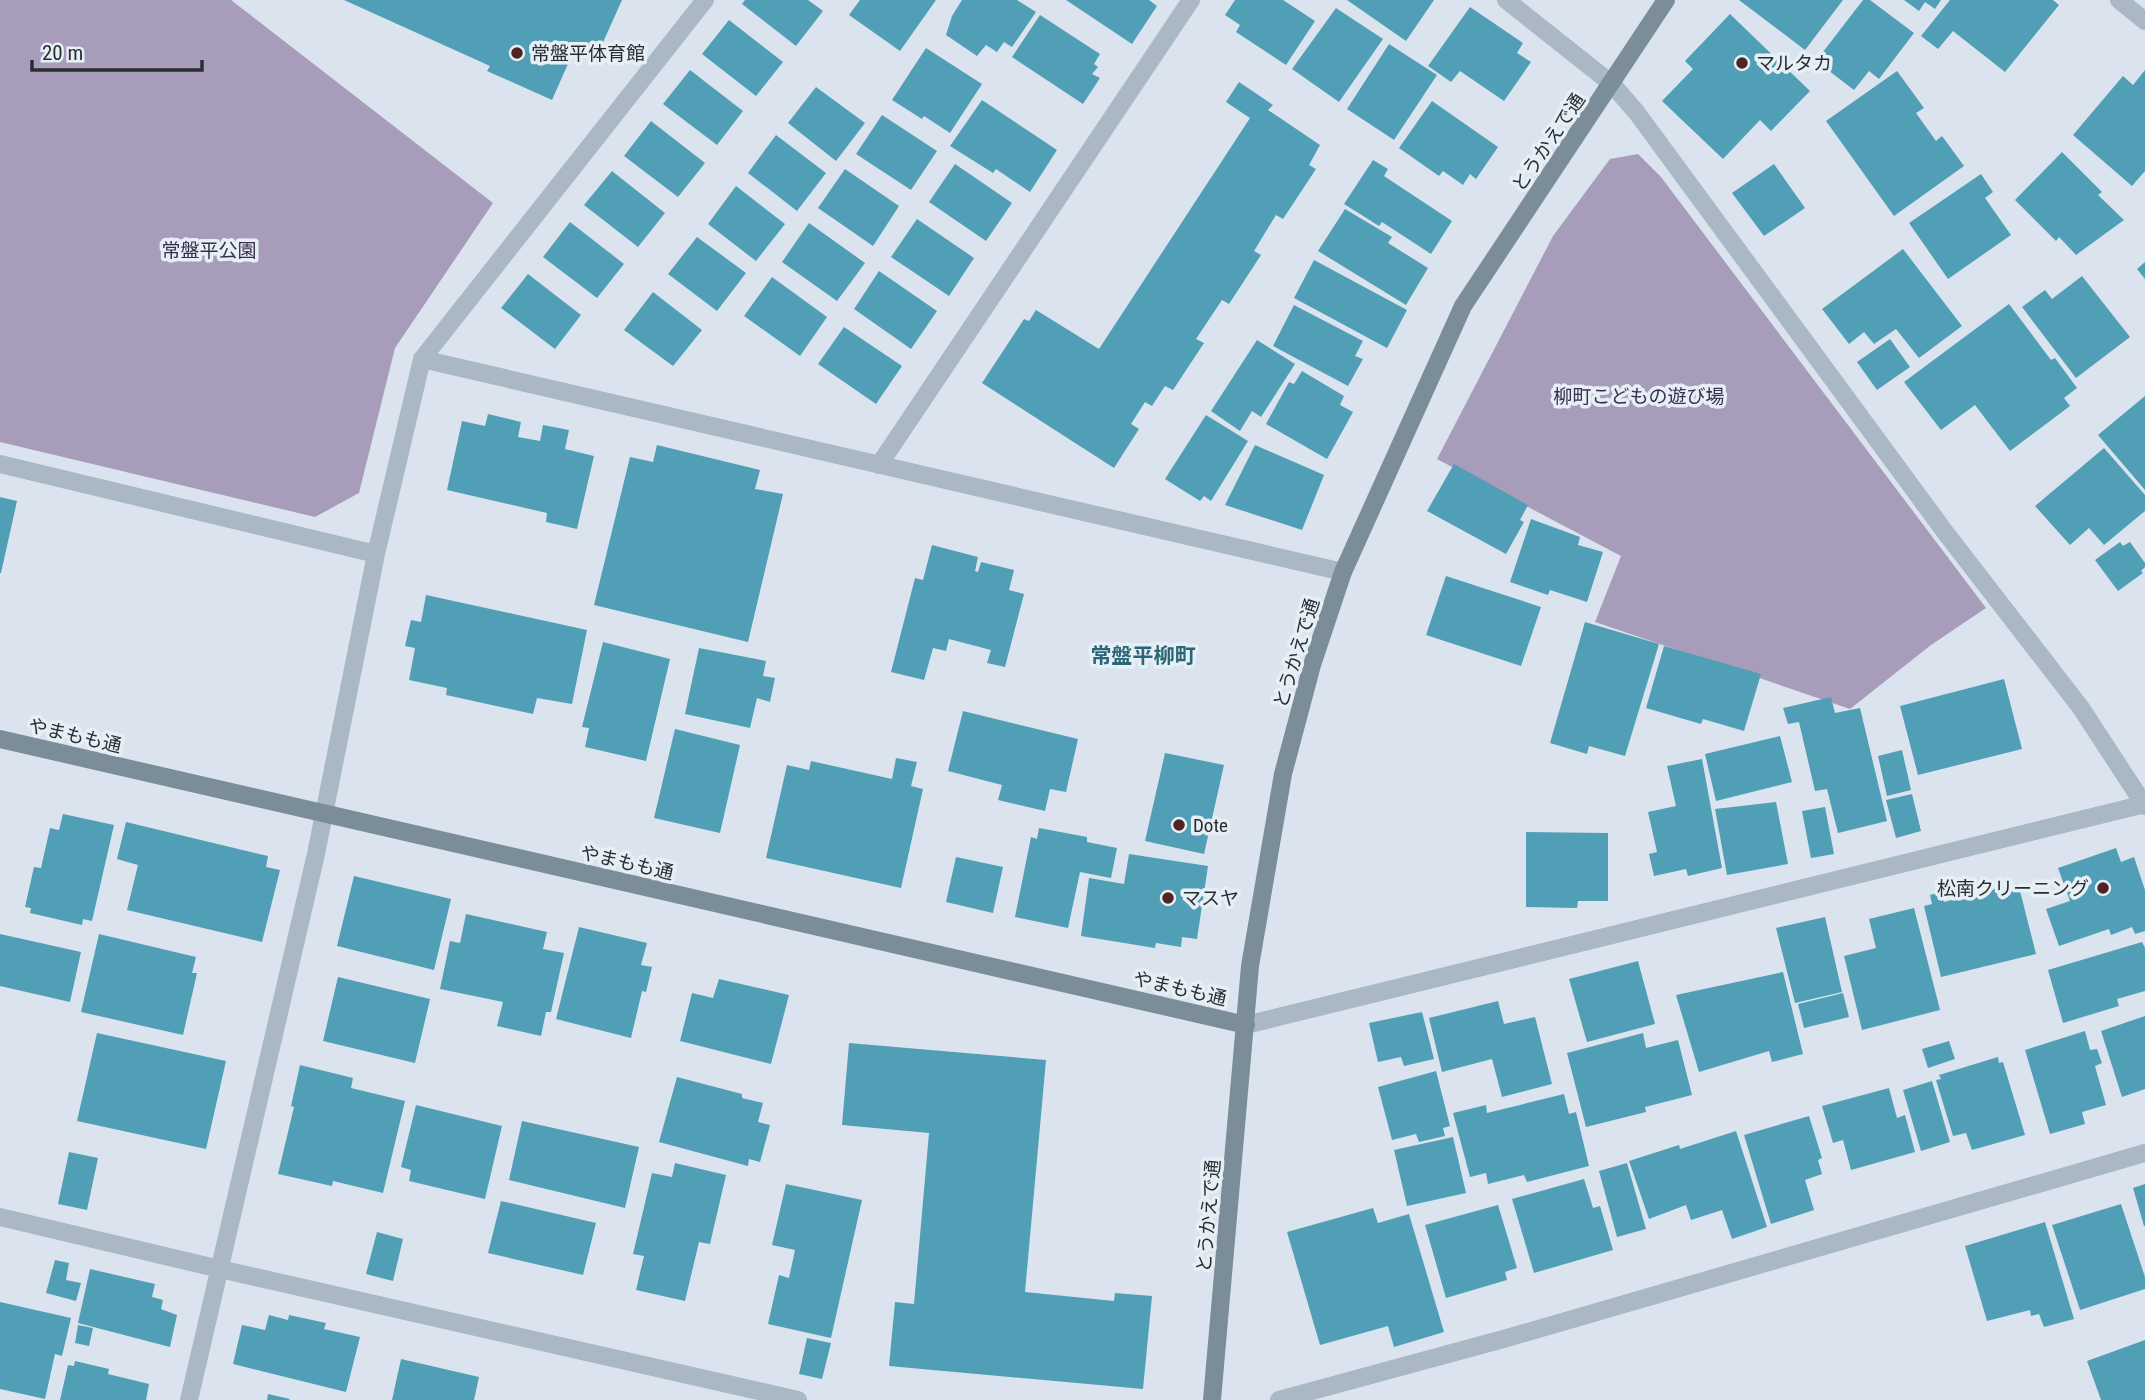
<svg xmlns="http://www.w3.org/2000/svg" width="2145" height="1400" font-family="'Roboto Condensed','Noto Sans JP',sans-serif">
<rect width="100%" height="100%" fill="#dbe4ee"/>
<!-- green -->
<path fill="#a79dbb" d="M0,0H231L493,203L395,348L359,493L315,517L0,442Z
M1638,154L1661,177L1986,608L1931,645L1850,709L1595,622L1621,556L1437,459L1553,236L1610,159Z"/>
<!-- building -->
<path fill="#519fb6" d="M344,0H622L596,58L575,48L552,100L487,71L490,66Z
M745,0H808L823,11L796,46L742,4Z
M860,0H936L900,51L849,15Z
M962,0H1017L1036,12L1012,47L1004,42L997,52L986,45L977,56L946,35L952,16Z
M1066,0H1149L1157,6L1132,44Z
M1235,0H1283L1315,21L1286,65L1236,32L1240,25L1225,15Z
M1347,0H1434L1406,41Z
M1739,0H1843L1805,50Z
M1863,0H1870L1914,33L1879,79L1869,71L1854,90L1816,61Z
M1904,0H1941L1935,9L1925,2L1919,11Z
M1950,0H2053L2059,5L2005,72L1953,31L1938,49L1921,36Z
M1470,7L1523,43L1517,53L1531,62L1504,101L1460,71L1451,82L1428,66Z
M1336,8L1383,39L1339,102L1292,69Z
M1730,14L1810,91L1771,131L1760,120L1723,159L1662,101L1693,69L1685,61Z
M1040,15L1100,54L1094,64L1098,67L1092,74L1100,78L1083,104L1012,57Z
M729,20L783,62L756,96L702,54Z
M1389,44L1437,75L1394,140L1347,109Z
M926,48L982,84L950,133L924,116L922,119L892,100Z
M690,70L743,111L717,145L663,104Z
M2145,70V171L2132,186L2073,135L2123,76L2133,85Z
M1897,71L1924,108L1916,113L1936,141L1942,136L1964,166L1894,216L1826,121Z
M1239,82L1273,105L1268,110L1320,145L1309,165L1316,169L1283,219L1276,215L1254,251L1261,255L1229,304L1222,300L1196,339L1204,343L1173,390L1165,386L1152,406L1145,402L1131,424L1139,429L1114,468L982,383L1024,319L1029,321L1036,310L1099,349L1250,118L1226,102Z
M816,87L865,123L836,161L788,123Z
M982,100L1057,150L1030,192L996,169L993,173L950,146Z
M1432,101L1498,147L1476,179L1470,174L1463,185L1443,171L1439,176L1399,148Z
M882,115L937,151L911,190L856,154Z
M651,121L705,163L678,197L624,156Z
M776,135L826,173L797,211L748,173Z
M2062,152L2102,192L2098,195L2124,220L2076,255L2059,237L2056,241L2015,200Z
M1373,160L1388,169L1384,176L1452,221L1431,254L1382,222L1379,226L1344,204Z
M955,164L1012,203L986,241L929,202Z
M1774,164L1805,208L1764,236L1732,193Z
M845,169L899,206L873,246L818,208Z
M612,171L665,213L638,247L584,205Z
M1981,174L1993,192L1985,198L2011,235L1948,279L1909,223Z
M736,186L785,224L756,261L708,224Z
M1345,209L1392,237L1388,243L1428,268L1406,305L1318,251Z
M917,219L974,258L949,296L891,257Z
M570,222L624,264L597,298L543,257Z
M809,223L865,263L837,301L782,262Z
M697,237L746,273L717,311L668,274Z
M1903,249L1962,326L1919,358L1896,329L1874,344L1864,332L1849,344L1822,309Z
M1314,260L1407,310L1387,348L1294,298Z
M2145,262V279L2137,269Z
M879,271L937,311L911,349L854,309Z
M528,274L581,315L555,349L501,308Z
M2082,276L2130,337L2076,378L2022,307L2045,290L2052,299Z
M772,277L827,317L800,356L744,316Z
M653,292L702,330L673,366L624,330Z
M2009,304L2051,360L2055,358L2077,388L2064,398L2070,406L2010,451L1975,405L1941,430L1904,382Z
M1294,305L1363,341L1355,356L1363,359L1348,386L1273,346Z
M844,327L902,366L876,404L818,364Z
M1890,339L1910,367L1877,390L1857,362Z
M1257,340L1295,364L1261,417L1252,411L1240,431L1211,411Z
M1302,371L1344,396L1340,405L1353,412L1327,459L1266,424L1289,382L1294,384Z
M2145,396V490L2098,435Z
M488,414L521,422L518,437L540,441L543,425L569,430L565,449L594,456L577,529L546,522L547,513L447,490L462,421L485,426Z
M1206,415L1248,441L1211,501L1204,496L1200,501L1165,479Z
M657,445L760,470L755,489L783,494L748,642L594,605L630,457L653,462Z
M1255,445L1324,475L1302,530L1225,505Z
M2104,448L2145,495V511L2104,545L2089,528L2070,545L2035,506Z
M1454,464L1528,505L1520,520L1524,522L1506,554L1427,511Z
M0,497L17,501L1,573H0Z
M1531,519L1580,537L1578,545L1603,552L1587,602L1550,590L1548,595L1510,582Z
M2120,542L2123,546L2130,542L2145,563V567L2141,571L2143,573L2118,591L2095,560Z
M932,545L978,557L975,571L978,572L981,562L1014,570L1009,590L1024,594L1005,667L987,663L991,650L949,639L946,651L933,648L924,680L891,672L915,578L923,580Z
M1446,576L1541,607L1521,666L1426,635Z
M426,595L587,630L572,704L537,698L533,714L446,695L447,688L409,680L415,648L405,646L411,620L421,622Z
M1585,622L1659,644L1625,756L1589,746L1587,754L1550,743Z
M603,642L670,659L646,761L585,747L589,728L582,727Z
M1664,646L1761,674L1744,731L1703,719L1701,724L1646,708Z
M699,648L766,661L763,676L775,678L770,702L757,698L750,728L685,714Z
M2004,679L2022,749L1918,775L1900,706Z
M1831,697L1835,713L1860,708L1887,821L1838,833L1827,789L1815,791L1799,722L1788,724L1783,708Z
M963,711L1078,739L1066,792L1050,789L1045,811L998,800L1002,785L948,771Z
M675,729L740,745L720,833L654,818Z
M1780,736L1792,782L1716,801L1705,754Z
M1902,750L1911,790L1887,796L1878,756Z
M1165,753L1224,765L1204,854L1145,841Z
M896,758L917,762L911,786L923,789L901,888L766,858L787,765L809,770L811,761L892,779Z
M1702,759L1722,868L1688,876L1686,869L1654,876L1649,854L1657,852L1648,812L1676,806L1667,766Z
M1912,794L1921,831L1896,838L1886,800Z
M1776,802L1788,864L1727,875L1715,809Z
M1825,807L1834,854L1811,858L1802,811Z
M63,814L114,825L92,921L83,919L82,925L30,913L31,908L25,907L34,867L41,868L50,828L59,830Z
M126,822L268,856L266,867L280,870L262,942L127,910L138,865L117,859Z
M1039,828L1087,837V842L1117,848L1111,878L1080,872L1068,928L1015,917L1031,837L1037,839Z
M1526,832L1608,833V901H1578L1577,908L1526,907Z
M2116,848L2121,862L2134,857L2145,890V931L2135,934L2132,927L2111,935L2109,929L2059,946L2046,909L2070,901L2058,868Z
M1129,854L1208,866L1197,939L1182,937L1181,947L1156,943L1155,948L1081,936L1089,878L1124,884Z
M956,857L1003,867L993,913L946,902Z
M354,876L451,899L434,970L337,946Z
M2018,883L2036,954L1941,977L1924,906L1932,904L1930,895L1941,892L1944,902Z
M1914,908L1940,1010L1862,1030L1844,956L1876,948L1869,919Z
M466,914L547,932L543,949L564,953L551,1012H546L541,1036L497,1026L503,1002L440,989L450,941L460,943Z
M1825,917L1842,992L1795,1003L1776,928Z
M579,927L647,943L641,965L652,967L646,992L642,991L631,1038L556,1019Z
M0,934L81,952L70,1002L0,986Z
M99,934L196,957L192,973H197L183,1035L81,1012Z
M2142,942L2145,948V991L2117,999L2119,1006L2063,1023L2048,970Z
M1638,961L1655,1024L1587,1042L1569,979Z
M1783,972L1803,1054L1772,1062L1769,1051L1699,1072L1676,995Z
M338,977L430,999L415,1063L323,1041Z
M719,979L789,995L771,1064L680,1041L692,993L713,998Z
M1843,993L1849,1017L1804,1028L1798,1004Z
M1498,1001L1504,1024L1535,1017L1552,1084L1502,1097L1492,1059L1442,1072L1429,1018Z
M1422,1012L1434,1059L1404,1066L1401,1057L1378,1062L1369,1023Z
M2145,1016V1089L2122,1097L2101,1031Z
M2085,1031L2090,1050L2097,1049L2102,1063L2095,1066L2106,1105L2082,1112L2085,1124L2050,1134L2025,1050Z
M97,1033L226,1061L206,1149L77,1121Z
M1643,1033L1646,1048L1678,1040L1692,1095L1645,1107L1646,1112L1586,1127L1567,1053Z
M1949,1041L1955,1059L1928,1068L1922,1049Z
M849,1043L1046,1060L1025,1292L1114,1301L1115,1293L1152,1296L1143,1389L889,1366L895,1302L914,1304L929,1133L842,1125Z
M1998,1057L1999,1063L2003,1062L2025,1135L1972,1150L1966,1133L1953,1136L1936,1080L1941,1079L1939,1075Z
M300,1065L353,1078L351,1088L405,1101L383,1193L333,1181L332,1186L278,1174L294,1107L291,1106Z
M1436,1071L1450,1126L1443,1128L1445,1136L1419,1142L1416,1134L1392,1140L1378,1087Z
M677,1077L742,1094V1098L763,1103L758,1122L770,1125L760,1162L749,1159L748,1166L659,1142Z
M1932,1081L1950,1142L1921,1151L1903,1090Z
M1889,1088L1897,1118L1905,1115L1915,1152L1851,1170L1843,1140L1833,1143L1822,1106Z
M1564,1094L1569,1114L1576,1112L1589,1166L1527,1182L1524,1175L1488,1184L1486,1173L1470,1177L1453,1113L1486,1105L1487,1113Z
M416,1105L502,1126L485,1199L409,1181L411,1170L401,1167Z
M1809,1116L1822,1158L1818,1160L1822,1174L1805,1180L1814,1210L1771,1224L1744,1135Z
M522,1121L639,1147L625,1208L509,1180Z
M1736,1131L1767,1227L1732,1239L1722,1210L1691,1220L1686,1205L1649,1219L1629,1161L1679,1145L1680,1149Z
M1453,1137L1466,1193L1407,1206L1394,1150Z
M69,1152L98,1158L87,1210L58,1204Z
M675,1163L726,1175L710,1244L699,1242L685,1301L636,1290L644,1256L633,1254L652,1173L672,1177Z
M1627,1163L1646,1229L1617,1237L1599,1171Z
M1584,1179L1593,1208L1600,1206L1613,1250L1534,1273L1512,1199Z
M786,1184L862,1200L831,1338L768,1324L779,1275L789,1278L795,1250L772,1245Z
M2145,1184V1226H2144L2133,1188Z
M501,1201L596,1223L583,1275L488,1253Z
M2121,1204L2145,1277V1289L2080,1310L2052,1225Z
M1498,1205L1517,1268L1505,1272L1507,1280L1446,1298L1425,1225Z
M1373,1208L1378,1223L1409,1214L1444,1332L1394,1347L1388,1326L1320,1345L1287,1232Z
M2045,1222L2074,1319L2044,1327L2039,1314L2031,1316L2030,1310L1987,1321L1965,1246Z
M377,1232L403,1239L393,1281L366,1274Z
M55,1260L69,1263L66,1280L81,1283L76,1301L46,1293Z
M90,1269L155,1284L152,1297L163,1300L161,1309L177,1315L170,1347L78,1323Z
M0,1302L71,1318L62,1356L55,1354L45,1399L0,1389Z
M269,1315L288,1320L289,1315L326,1323L324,1329L360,1337L346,1392L233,1364L242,1325L265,1330Z
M78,1325L93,1328L89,1346L75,1343Z
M807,1338L831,1343L822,1379L799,1374Z
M2145,1340V1400H2101L2087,1361Z
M401,1359L479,1377L474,1400H392Z
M75,1361L109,1369L108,1374L149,1384L146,1400H60L68,1365L74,1366Z
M268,1394L290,1399L289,1400H267Z"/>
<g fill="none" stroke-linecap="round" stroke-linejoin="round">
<!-- street -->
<path stroke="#a9b8c4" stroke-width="18" d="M1506,0L1612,84L1637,113L1945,532L2081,708L2145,806
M2119,0L2145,21
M422,359L1343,572
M0,464L376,554
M879,465L1191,0
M1246,1025L2145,804
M0,1217L220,1269L798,1400
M189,1400L316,854L376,554L422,359L705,0
M1279,1400L1507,1338L2145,1153"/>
<!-- secondary -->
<path stroke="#7a8d98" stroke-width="18" d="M0,739L1246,1025
M1212,1400L1250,966L1283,774L1312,665L1343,572L1463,306L1666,0"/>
</g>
<!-- markers -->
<g fill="#4e2523" stroke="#e6eef6" stroke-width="2.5">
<circle cx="517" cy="53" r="7"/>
<circle cx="1742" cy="63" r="7"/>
<circle cx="1179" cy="825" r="7"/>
<circle cx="2103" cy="888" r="7"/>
<circle cx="1168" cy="898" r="7"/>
</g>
<g text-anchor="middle" stroke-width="7" stroke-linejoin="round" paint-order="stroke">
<!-- poi labels -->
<g font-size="19" fill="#272f32" stroke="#e6eef6" text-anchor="start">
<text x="531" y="60">常盤平体育館</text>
<text x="1756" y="70">マルタカ</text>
<text x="1193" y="832">Dote</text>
<text x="2089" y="895" text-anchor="end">松南クリーニング</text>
<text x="1182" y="905">マスヤ</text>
</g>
<!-- street labels -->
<g font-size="19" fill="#272f32" stroke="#e6eef6">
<text transform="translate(1548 142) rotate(-56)" y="7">とうかえで通</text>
<text transform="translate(1296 653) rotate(-73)" y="7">とうかえで通</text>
<text transform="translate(75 735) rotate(13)" y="7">やまもも通</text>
<text transform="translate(627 862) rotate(13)" y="7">やまもも通</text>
<text transform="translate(1180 988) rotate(13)" y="7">やまもも通</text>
<text transform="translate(1208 1216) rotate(-85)" y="7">とうかえで通</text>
</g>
<!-- park labels -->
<g font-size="19" fill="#392e4d" stroke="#e6eef6">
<text x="209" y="257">常盤平公園</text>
<text x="1639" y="403">柳町こどもの遊び場</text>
</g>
<!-- neighbourhood labels -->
<g font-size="21" font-weight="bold" fill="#2b6677" stroke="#e6eef6">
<text x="1143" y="663">常盤平柳町</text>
</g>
</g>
<!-- scale -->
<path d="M32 60v10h170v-10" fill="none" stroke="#272f32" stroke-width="3.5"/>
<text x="42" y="60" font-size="21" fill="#272f32" stroke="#e6eef6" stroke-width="5" paint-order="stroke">20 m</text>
</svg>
